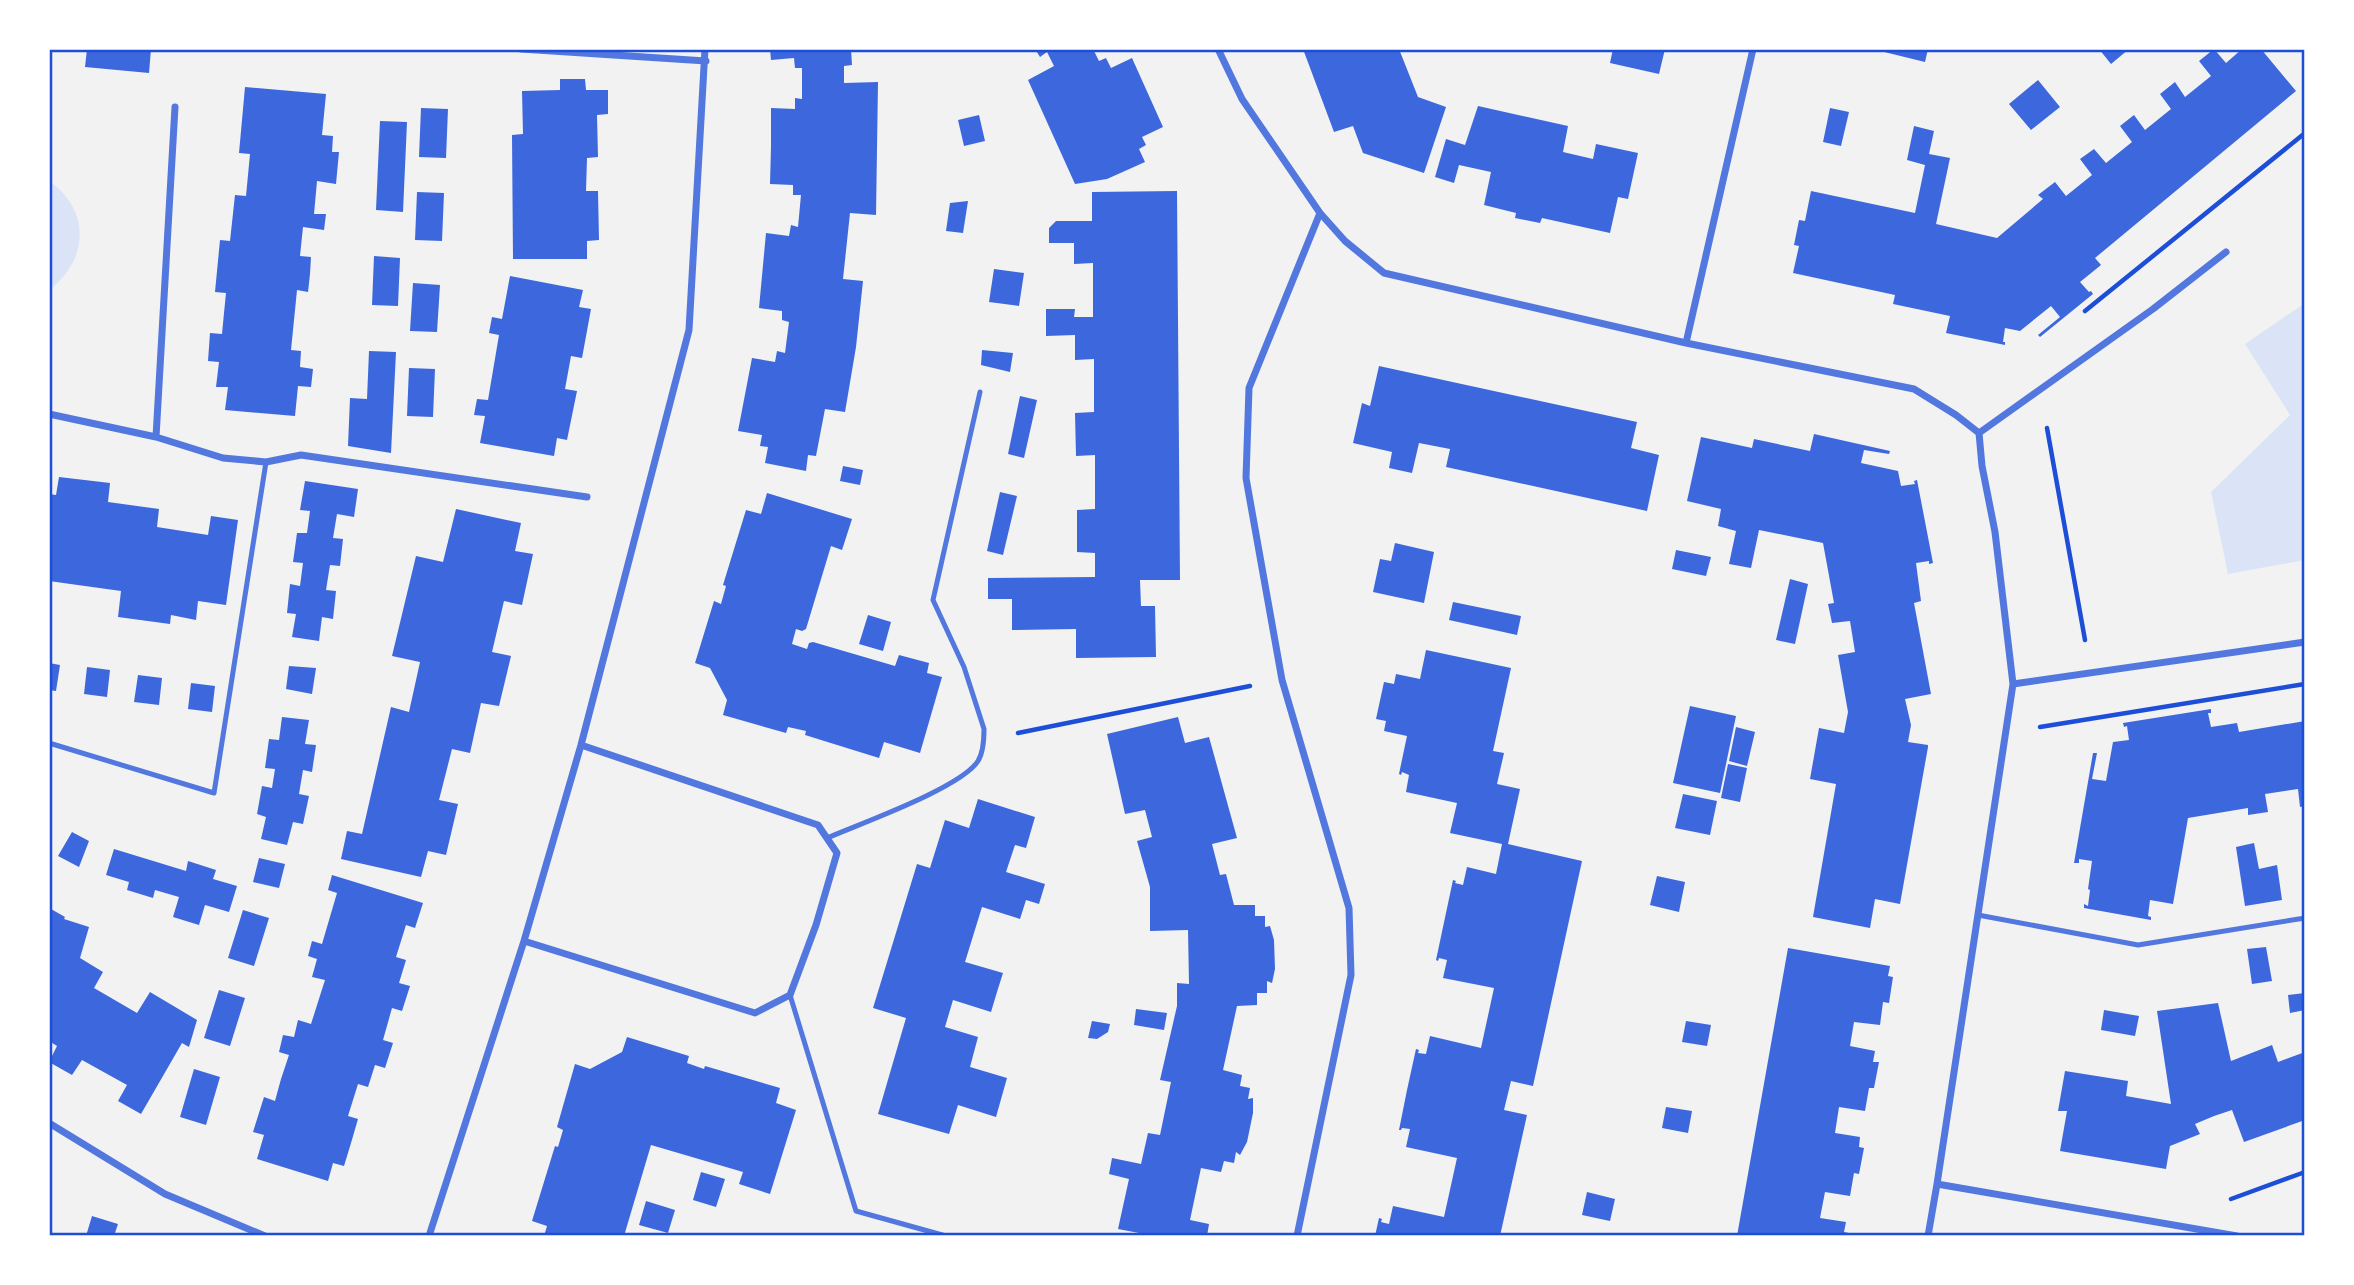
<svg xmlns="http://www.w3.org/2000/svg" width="2354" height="1285" font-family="Merriweather,serif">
<rect width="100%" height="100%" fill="#f2f2f2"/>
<!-- green -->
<path fill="#dbe4f7" d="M49,181C91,210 89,260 49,290Z
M2305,303V560L2228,574L2211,492L2290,415L2245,344Z"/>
<!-- building -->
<path fill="#3d67dc" d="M87,49H151L149,73L85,67Z
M770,49H851L852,65L844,66V83L878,82L876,215L850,213L843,279L863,281L856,347L845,412L825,409L816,456L808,455L806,471L765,463L768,447L760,446L762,435L738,431L752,358L775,362L777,351L785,353L789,322L782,320V311L759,308L766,233L789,236L791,225L798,227L801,195H793V185L770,184L771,147V108L795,109V98L802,99V68H795L794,58L771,60Z
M1035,49H1093L1099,61L1106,58L1111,68L1132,58L1163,127L1142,137L1146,145L1139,149L1145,162L1107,179L1075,184L1028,80L1054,66L1047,52L1040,57Z
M1303,49H1399L1418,97L1446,107L1424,173L1363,153L1353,126L1334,132Z
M1613,49H1665L1659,74L1610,63Z
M1872,49H1928L1925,62Z
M2099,49H2129L2111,64Z
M2214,49L2226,63L2242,49H2261L2296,91L2095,258L2101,265L2080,282L2089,292L2091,291L2093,294L2040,337L2038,335L2060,317L2051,306L2020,331L2005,328L2003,342H2005V345L1946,333L1950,316L1893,304L1895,295L1793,273L1799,246L1794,245L1799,220L1805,221L1811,191L1915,213L1925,165L1907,160L1914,126L1934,131L1929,154L1950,158L1936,224L1997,238L2043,199L2038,195L2055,182L2066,196L2092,175L2080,159L2094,149L2106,163L2132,142L2120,126L2134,115L2145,130L2171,109L2160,94L2175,82L2185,97L2211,76L2199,61Z
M560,79H585L586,90H608V114L597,115L598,157L587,158L586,191H598L599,240L587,241V259H513L512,135L523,134L522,91L560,90Z
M2038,80L2060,107L2031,130L2009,104Z
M245,87L326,94L322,135L333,136L332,152H339L336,184L317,181L314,214H326L324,230L303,227L300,256L311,257L310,274L308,292L297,290L291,350L301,351L300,367L313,369L311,387L298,386L295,416L225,410L228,387H216L219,362L208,361L210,333L222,334L224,313L226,293L215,292L220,240L230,241L235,195L246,196L250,154L239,153Z
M1478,106L1568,126L1563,152L1593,159L1596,144L1638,153L1628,199L1618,197L1610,233L1542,218L1540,223L1515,218L1516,213L1484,205L1491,172L1459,165L1454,183L1435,177L1446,139L1465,145Z
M421,108L448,109L446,158L419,157Z
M1830,108L1849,112L1841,146L1823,142Z
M979,115L985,141L964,146L958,120Z
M380,121L407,122L403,212L376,210Z
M1177,191L1180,580H1140L1141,606H1155L1156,657L1076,658V629L1012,630V599H988V578L1095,577V553L1077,552V510L1095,509V455L1076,456L1075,413L1094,412V359L1075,360V335L1046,336V309H1075L1074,317H1093V263L1074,264V243H1049V228L1056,221H1092V192Z
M417,192L444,193L442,241L415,240Z
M968,201L963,233L946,231L950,203Z
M374,256L400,258L398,306L372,305Z
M994,269L1024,273L1019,306L989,302Z
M510,276L583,290L579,307L591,309L582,358L571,356L565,389L577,391L567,440L557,438L554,456L480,443L485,416L474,415L477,399L488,400L499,335L489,333L492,317L502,319Z
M413,283L440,285L437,332L410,331Z
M982,350L1013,353L1010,372L981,365Z
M369,351L396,352L391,453L348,446L350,398L367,399Z
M1379,366L1637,422L1631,448L1659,455L1647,511L1446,467L1450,449L1419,443L1412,473L1389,468L1392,452L1353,443L1362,403L1370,406Z
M409,368L435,369L433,417L407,416Z
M1020,396L1037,400L1024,458L1008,454Z
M1814,434L1890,451L1889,454L1864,450L1861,463L1898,471L1901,486L1915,484L1914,481L1917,480L1933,563L1929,564V561L1916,563L1921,601L1914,603L1931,694L1905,699L1911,725L1908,742L1928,745V747L1900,904L1875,899L1870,928L1813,917L1836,784L1810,779L1819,728L1844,733L1848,712L1838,655L1855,652L1850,621L1832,623L1828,604L1834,603L1823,543L1759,530L1751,568L1729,564L1736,531L1718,526L1721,509L1687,501L1701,437L1752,448L1754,439L1810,451Z
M843,466L863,470L860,485L840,481Z
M59,477L110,483L108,502L159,509L157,527L208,535L211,516L238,520L226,605L198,601L196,620L171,615L170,624L118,617L121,591L49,581V494L56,495Z
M305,481L358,489L354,517L337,514L333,538L343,539L340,566L330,565L326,590L336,591L333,619L322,617L319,641L292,637L296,614L287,613L290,584L300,586L303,563L293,562L297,533H307L310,511L300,510Z
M1000,492L1017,496L1003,555L987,551Z
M767,493L852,519L842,550L831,546L806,629L802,631L796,629L792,644L807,649L809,643L813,642L895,666L899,655L929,663L927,673L942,677L920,753L884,742L879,758L805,735L806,731L788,727L786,733L723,715L727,700L710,668L695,663L714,601L721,604L726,586L723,585L746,510L761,514Z
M456,509L521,523L515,551L533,554L522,605L504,601L492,652L511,656L499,706L481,703L470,753L452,749L439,800L458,804L446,855L428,851L421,877L341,859L347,831L362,834L391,707L409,712L420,662L392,656L416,556L443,562Z
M1395,543L1434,552L1424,603L1373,592L1380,559L1391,561Z
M1676,550L1711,557L1706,576L1672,569Z
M1790,579L1808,584L1795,644L1776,640Z
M1453,602L1521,616L1517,635L1449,620Z
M868,615L891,622L883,651L859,644Z
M1426,650L1511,668L1493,751L1504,753L1497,784L1520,789L1508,844L1582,861L1533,1086L1511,1081L1504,1110L1527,1115L1500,1236H1375L1379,1218L1382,1219L1381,1222L1389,1224L1393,1206L1444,1217L1457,1158L1406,1147L1410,1129L1402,1128L1401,1130H1399L1407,1090L1416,1049L1419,1050L1418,1053L1426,1054L1430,1036L1481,1048L1494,988L1443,978L1447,960L1439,958L1438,961L1436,960L1453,880L1456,881L1455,883L1463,885L1467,867L1496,874L1502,844L1450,833L1457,803L1406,792L1409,775L1402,772L1401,775L1399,774L1407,736L1384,731L1386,721L1376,719L1384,682L1394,684L1396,674L1420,679Z
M49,663L60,665L56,691L49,690Z
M289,666L316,668L312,694L286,689Z
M87,667L110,670L107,697L84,694Z
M138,675L162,678L159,705L134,702Z
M191,683L215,686L212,712L188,709Z
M1690,706L1736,716L1720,793L1673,783Z
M2211,709V713H2208L2211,727L2237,723L2239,732L2305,721V806L2300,807L2298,789L2265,794L2268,812L2248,815V808L2188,818L2173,904L2150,900L2148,916L2151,917V920L2084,908V904L2088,906L2090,890L2088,889L2092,861L2079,859V863H2074L2093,753H2097L2092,779L2106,781L2113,742L2129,740L2127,726L2124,727L2123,723Z
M282,717L309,720L305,744L316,745L312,772L303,770L299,794L309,796L303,824L293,822L287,845L261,839L266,817L257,814L262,786L272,788L275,769L265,768L269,739L279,740Z
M1178,717L1185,743L1209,737L1237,838L1212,844L1220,875L1226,874L1234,905H1255V916H1265V927L1270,926L1274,940L1275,969L1272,983L1267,981V993H1257V1005L1237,1006L1223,1070L1242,1075L1240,1086L1250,1088L1248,1099L1253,1098V1113L1247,1142L1240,1155L1236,1152L1234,1163L1224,1161L1221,1172L1201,1168L1190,1220L1209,1224L1207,1236H1138L1139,1233L1118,1229L1129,1179L1109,1174L1112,1158L1141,1164L1148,1133L1160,1135L1171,1082L1160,1080L1177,1006V983L1189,984L1188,930L1150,931V887L1137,841L1152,837L1145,810L1125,814L1107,734Z
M1736,727L1755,732L1747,766L1729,761Z
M1728,764L1747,768L1740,802L1721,798Z
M1683,794L1717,801L1710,835L1675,828Z
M978,799L1035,817L1026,848L1015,845L1006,872L1045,884L1039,904L1026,900L1020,919L982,907L965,962L1003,973L997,992L991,1012L953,1000L945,1027L978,1037L970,1067L1007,1078L996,1117L958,1105L949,1134L878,1114L906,1018L873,1008L917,864L930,868L945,820L969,828Z
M72,832L89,841L79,867L58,856Z
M2254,843L2259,869L2277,865L2282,900L2245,906L2236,847Z
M114,849L186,871L188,861L216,870L213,879L237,886L229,912L205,905L199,925L173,917L179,897L155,890L153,898L127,890L129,882L106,875Z
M259,858L285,864L279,888L253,882Z
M332,875L423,903L415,928L406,925L396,957L406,960L399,983L410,986L402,1011L392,1008L383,1040L393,1043L385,1068L375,1065L368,1087L358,1084L348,1116L358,1119L351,1143L344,1166L333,1163L328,1181L257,1159L264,1135L253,1132L264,1097L275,1101L281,1079L289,1055L279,1052L283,1035L294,1037L298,1020L311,1024L325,980L312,977L317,959L308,956L312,941L322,944L337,893L328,890Z
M1657,876L1685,882L1679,912L1650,905Z
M51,909L65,917L64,919L89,927L80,958L103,972L94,988L137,1013L150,992L197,1020L189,1047L182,1043L141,1114L118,1101L127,1085L82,1060L72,1075L49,1062L57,1046L49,1041Z
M243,910L269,918L254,966L228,958Z
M2266,947L2272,981L2252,984L2247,949Z
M1788,948L1890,966L1888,976L1893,977L1889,1003L1883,1002L1880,1025L1854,1022L1850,1046L1875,1051L1873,1062H1879L1874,1088H1869L1865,1111L1839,1107L1835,1133L1860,1137L1859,1147L1864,1148L1859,1174L1854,1173L1850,1196L1825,1192L1820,1218L1846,1222L1844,1232L1849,1233V1236H1737Z
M219,990L245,998L230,1046L204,1038Z
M2305,993V1010L2290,1013L2288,995Z
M2218,1003L2231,1061L2272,1045L2278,1062L2305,1052V1120L2244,1142L2232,1110L2214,1116L2195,1124L2200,1134L2170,1146L2166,1169L2060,1151L2067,1111H2058L2065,1071L2128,1081L2126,1096L2171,1104L2157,1011Z
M1136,1009L1167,1013L1164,1030L1134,1025Z
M2104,1010L2139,1016L2135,1036L2101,1030Z
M1092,1021L1110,1024L1108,1032L1097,1039L1088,1038Z
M1686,1021L1711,1025L1707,1046L1682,1042Z
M627,1037L689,1056L687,1063L704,1069L705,1066L780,1088L776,1103L796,1110L770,1194L739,1184L743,1172L651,1145L624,1236H544L547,1226L532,1221L555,1146L558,1147L563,1130L557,1127L575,1064L590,1069L622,1052Z
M194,1069L220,1077L206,1125L180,1117Z
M1666,1107L1692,1111L1688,1133L1662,1128Z
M701,1172L725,1179L716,1207L693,1200Z
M1587,1192L1615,1199L1610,1221L1582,1215Z
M646,1201L675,1210L668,1233L639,1225Z
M92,1216L118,1224L114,1236H86Z"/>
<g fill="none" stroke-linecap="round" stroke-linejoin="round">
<!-- path -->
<path stroke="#1d4ed8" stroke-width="4.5" d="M2085,311L2305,133
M2047,428L2085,640
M2040,727L2305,684
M1018,733L1250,686
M2231,1199L2305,1172"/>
<!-- service -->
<path stroke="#5277de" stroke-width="5" d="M49,743L214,793L266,462
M827,838C859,824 961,788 978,761C983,753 984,739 984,729L964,667L933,600L980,392
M1978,915L2138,945L2305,918
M790,995L856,1211L946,1236"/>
<!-- minor -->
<path stroke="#5277de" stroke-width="7" d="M521,49L706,61
M1218,49L1242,99L1320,213L1345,241L1384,273L1686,343L1914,389L1956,415L1979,433L1982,466L1995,532L2013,684L1937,1184L1928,1236
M1686,343L1753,49
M49,414L156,437L223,458L266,462L301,455L587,497
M1979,433L2153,309L2226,252
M156,437L175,107
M2013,684L2305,642
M524,941L755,1013L790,995L816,925L837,853L818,825L581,745
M49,1123L165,1194L265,1236
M1937,1184L2237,1236
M429,1236L524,941L581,745L689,330L705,49
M1297,1236L1351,975L1349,908L1282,680L1246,478L1249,388L1320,213"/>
</g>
<!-- border -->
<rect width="2354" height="1285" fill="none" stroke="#ffffff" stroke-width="102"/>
<rect x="51" y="51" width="2252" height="1183" fill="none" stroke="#1d4ed8" stroke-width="2.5"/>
</svg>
